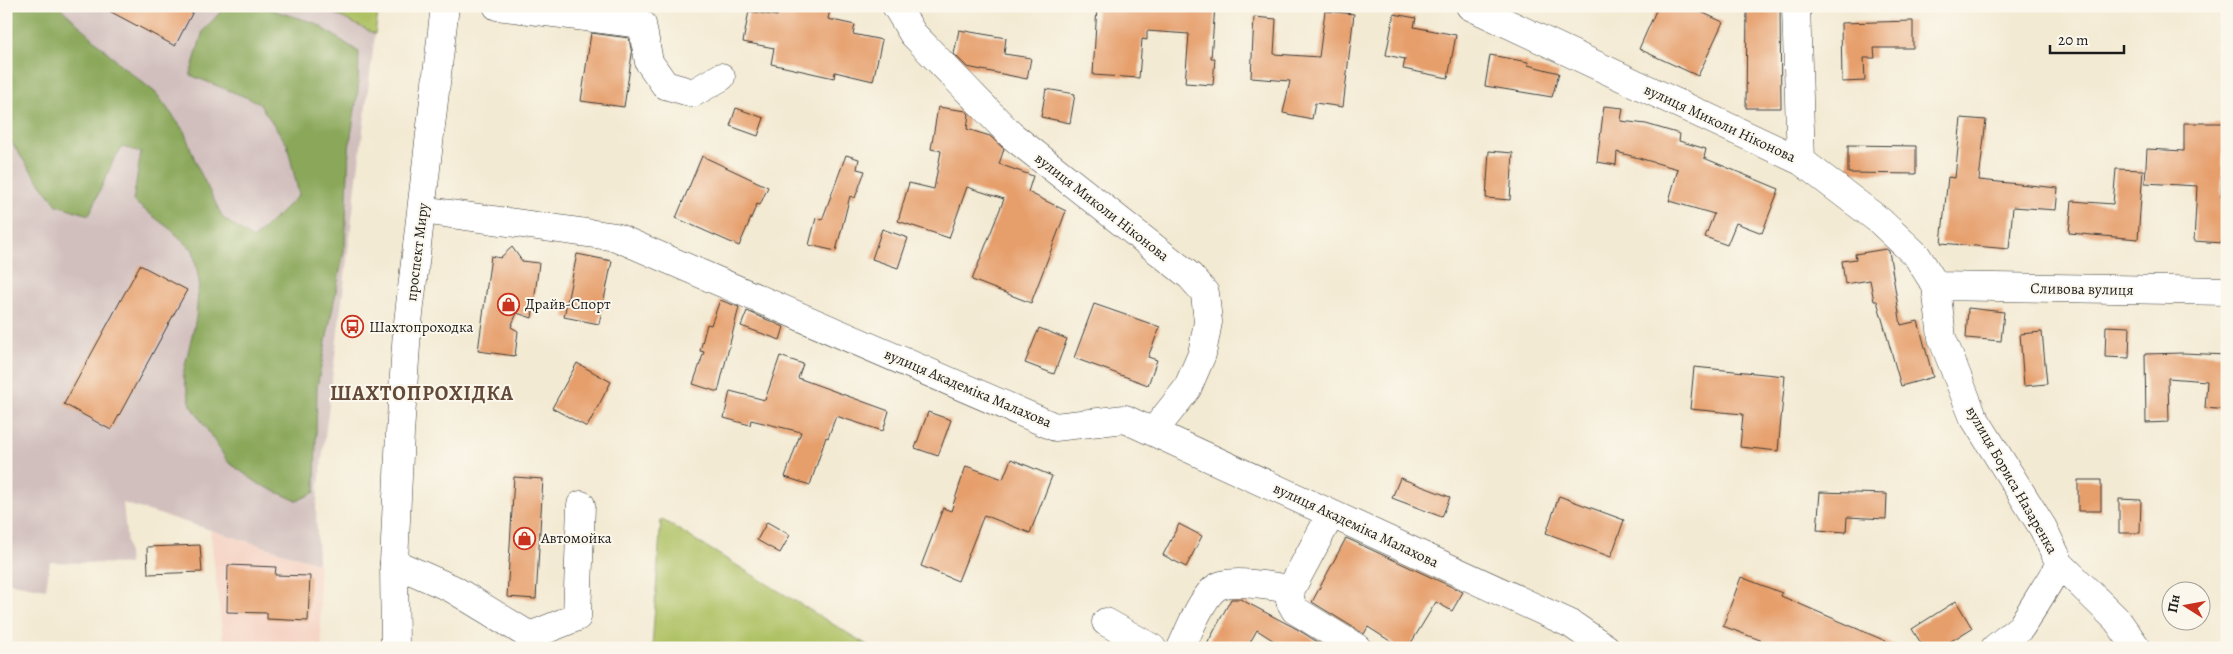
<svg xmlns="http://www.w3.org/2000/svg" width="2233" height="654" font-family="Alegreya,serif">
<rect width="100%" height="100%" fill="#fbf7ec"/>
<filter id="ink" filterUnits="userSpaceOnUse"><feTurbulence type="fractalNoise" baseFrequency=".02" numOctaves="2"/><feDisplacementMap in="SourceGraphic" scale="10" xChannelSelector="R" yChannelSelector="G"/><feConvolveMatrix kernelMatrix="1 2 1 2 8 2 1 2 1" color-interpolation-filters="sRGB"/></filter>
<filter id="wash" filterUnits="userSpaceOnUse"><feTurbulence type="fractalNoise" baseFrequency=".0096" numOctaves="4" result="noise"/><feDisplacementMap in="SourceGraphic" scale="20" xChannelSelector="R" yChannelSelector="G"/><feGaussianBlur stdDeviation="1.12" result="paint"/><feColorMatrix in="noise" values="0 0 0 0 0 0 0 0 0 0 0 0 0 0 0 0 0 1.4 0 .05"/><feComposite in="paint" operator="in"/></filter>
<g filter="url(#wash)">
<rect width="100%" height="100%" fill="#f3ead3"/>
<!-- built -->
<path fill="#f5d2c2" d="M210,530L318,563L322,648H224Z"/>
<!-- industrial -->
<path fill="#d1bfbd" d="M6,6H319L375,34L316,509L318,563L123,503L129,564L50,562L46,589L6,582Z"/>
<!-- green -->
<path fill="#aec164" stroke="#656e40" d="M319,6H379L375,34Z
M661,519L872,648H652Z"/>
<!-- forest -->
<path fill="#8aa75a" stroke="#53623b" d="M6,6H59L122,66L156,93L184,131L198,168L223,218L253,239L299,195L287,144L258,102L190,75L203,31L226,6L269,9L315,23L359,52L358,90L349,149L345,246L317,387L315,492L297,501L259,484L228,462L191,405L183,374L196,318L199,281L193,250L170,229L133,201L141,152L122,147L113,161L89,215L57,205L28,167L8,137Z"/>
<g id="blocks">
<!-- building -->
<path fill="#e69e6b" d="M100,6H196L175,46Z
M779,6H831L828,19L855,25L853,34L882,40L873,81L835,72L834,78L771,64L774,48L743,42L749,11L777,16Z
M1097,6H1215L1211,58H1215L1213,85L1185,83L1189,34L1147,31V40L1142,39L1139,78L1093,75Z
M1658,6H1688L1723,22L1698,76L1639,49Z
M1747,6H1780L1781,108H1746Z
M1325,11L1354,14L1343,107L1315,103L1312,119L1283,113L1290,81L1251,78L1254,17L1276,19L1274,54L1319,57Z
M1394,14L1416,18L1414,27L1456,35L1448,78L1403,69L1405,59L1386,55Z
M1913,21V48H1874L1875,58H1864L1865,81L1842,82L1841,23Z
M959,30L1006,38L1004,54L1031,58L1027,79L967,67L954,54Z
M591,33L629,38L632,54L624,107L581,101Z
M1490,55L1528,62V65L1559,73L1552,97L1485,86Z
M1046,89L1075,94L1070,123L1041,117Z
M1604,106L1623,108L1621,121L1646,124L1680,134L1679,141L1706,149L1704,158L1779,189L1762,233L1736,223L1727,245L1705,237L1714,214L1669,201L1678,169L1617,152L1616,165L1597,162Z
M938,107L966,111L969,114L967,129L990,136L1004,149L999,164L1033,176L1028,192L1066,211L1031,303L972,280L1004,199L967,187L949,238L898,221L909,183L934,189L941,151L931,149Z
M736,108L764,118L758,136L730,126Z
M1961,118L1986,120L1979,180L2058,188L2056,210L2013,207L2009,249L1941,243L1948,177L1955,178Z
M2184,123H2227V150H2223L2221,196L2225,197L2222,243L2194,241L2197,186L2145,183L2147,149L2184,151Z
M1848,145L1916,146V174L1848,173Z
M1489,151L1513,153L1510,200L1486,198Z
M846,155L859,159L857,169L865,171L855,198L850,196L836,251L809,245L816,218L822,220Z
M702,156L768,187L760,205L757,204L739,246L676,218Z
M2116,169L2143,170L2138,239L2069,233L2072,201L2113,204Z
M882,229L908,238L898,268L872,259Z
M512,247L522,261L539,263L532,318L517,313L511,327L518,331L515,356L478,351L491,256L500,258Z
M1886,249L1889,251L1901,325L1918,321L1933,377L1901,386L1877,301H1874L1870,280L1845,284L1842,261L1856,259L1855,254Z
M577,254L612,261L599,324L564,317Z
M140,265L187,290L111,430L64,404Z
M720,300L739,307L718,392L693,384L704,352L700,351L707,324L711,325Z
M1094,304L1160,327L1148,357L1157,360L1148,385L1074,358Z
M1968,308L2004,312L2001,341L1966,338Z
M747,311L784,327L780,340L741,326Z
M2106,326L2130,327L2129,358L2105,357Z
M1039,328L1067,339L1054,374L1025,363Z
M2042,332L2047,384L2024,386L2020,334Z
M2183,353L2227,355V410L2205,408L2207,381L2168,378L2169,422L2146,423L2145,354Z
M780,356L803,364L798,378L889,411L883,431L836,416L828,438L826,437L810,485L785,477L801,432L751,420L750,425L724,418L730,391L765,400Z
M577,363L611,382L587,427L552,408Z
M1694,367L1785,376L1778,451L1740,447L1743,414L1690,409Z
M928,412L951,420L938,456L915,448Z
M1011,459L1052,476L1030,533L984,515L958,581L921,566L943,508L951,511L966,466L1003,479Z
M514,477L543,479L536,599L507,597Z
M1400,478L1450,497L1442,517L1392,498Z
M2078,480H2101V511H2078Z
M1820,492L1887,494L1886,519L1847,517L1846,532L1817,530Z
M1559,496L1624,520L1611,557L1546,533Z
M2119,499L2141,500L2140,533H2119Z
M767,522L790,535L780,553L757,540Z
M1179,524L1202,536L1186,567L1163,555Z
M1346,538L1463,592L1452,611L1436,602L1408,648H1401L1368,627L1364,634L1312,602Z
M200,545L202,572L148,574L147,547Z
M228,565L276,567L275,575L310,576L308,621L267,619V613L227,612Z
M1741,577L1782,593L1781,596L1902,648H1781L1723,626Z
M1231,599H1240L1297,629L1322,645V648H1285L1257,630L1247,648H1205Z
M1956,601L1972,628L1940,648H1924L1912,629Z"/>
</g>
</g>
<g filter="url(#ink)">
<use href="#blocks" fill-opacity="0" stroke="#3c3b37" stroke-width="1"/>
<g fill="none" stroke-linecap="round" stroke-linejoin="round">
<defs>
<path id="minor" d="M497,6L642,24L649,62L665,85L693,93L721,77
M896,6L913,34L1011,135L1190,276L1205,293L1208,322L1202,354L1187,389L1153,432
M1470,6L1801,161L1880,221L1917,256L1936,286L1942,338L1973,416L2043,528L2060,564L2117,620L2137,648
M1796,6L1801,161
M422,210L616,237L1055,427L1125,419L1571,624L1606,648
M1936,286L2227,291
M1331,514L1291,589L1290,601L1295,610L1357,648
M394,563L453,589L530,636V648
M1106,622L1152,648
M530,636L577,617L581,505
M1181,648C1189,632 1201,597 1217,587C1232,578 1273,587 1291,589
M1995,648L2021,627L2060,564"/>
<path id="major" d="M395,648L394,563L400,433L407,331L445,6"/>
</defs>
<!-- minor casing -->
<use href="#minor" stroke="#3c3b37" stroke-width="29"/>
<!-- major casing -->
<use href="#major" stroke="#3c3b37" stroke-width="29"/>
<!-- minor -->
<use href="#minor" stroke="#fff" stroke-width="28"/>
<!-- major -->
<use href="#major" stroke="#fff" stroke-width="28"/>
</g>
</g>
<!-- icons -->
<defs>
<symbol id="shop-ring" viewBox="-11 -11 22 22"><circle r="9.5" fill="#fbf7ec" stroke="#c8321e" stroke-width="1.5"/><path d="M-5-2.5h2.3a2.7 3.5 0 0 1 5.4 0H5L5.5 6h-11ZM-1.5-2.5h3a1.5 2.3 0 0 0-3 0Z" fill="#c8321e"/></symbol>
<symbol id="bus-ring" viewBox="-11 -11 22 22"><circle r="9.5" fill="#fbf7ec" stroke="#c8321e" stroke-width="1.5"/><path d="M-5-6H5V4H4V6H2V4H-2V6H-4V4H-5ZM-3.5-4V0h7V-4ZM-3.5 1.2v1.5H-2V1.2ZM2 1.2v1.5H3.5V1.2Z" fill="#c8321e"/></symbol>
</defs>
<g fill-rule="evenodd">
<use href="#shop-ring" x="496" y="292" width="25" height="25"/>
<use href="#bus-ring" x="340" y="314" width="25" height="25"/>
<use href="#shop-ring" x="512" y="526" width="25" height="25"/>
</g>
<g text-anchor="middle" stroke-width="4" stroke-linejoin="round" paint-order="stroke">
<!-- street labels -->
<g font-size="15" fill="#1c1c1c" stroke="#fbf7ec">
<text transform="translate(1720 123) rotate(25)" y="5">вулиця Миколи Ніконова</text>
<text transform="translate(1102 207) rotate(38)" y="5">вулиця Миколи Ніконова</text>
<text transform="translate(417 252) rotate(-83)" y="5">проспект Миру</text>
<text transform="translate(2082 289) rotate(1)" y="5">Сливова вулиця</text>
<text transform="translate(968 388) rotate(23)" y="5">вулиця Академіка Малахова</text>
<text transform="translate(2012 480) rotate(60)" y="5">вулиця Бориса Назаренка</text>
<text transform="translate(1356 525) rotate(25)" y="5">вулиця Академіка Малахова</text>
</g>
<!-- poi labels -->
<g font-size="15" fill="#1c1c1c" stroke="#fbf7ec" text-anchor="start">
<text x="525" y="309">Драйв-Спорт</text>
<text x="369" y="332">Шахтопроходка</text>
<text x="541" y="543">Автомойка</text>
</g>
<!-- district labels -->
<g font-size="20" font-weight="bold" letter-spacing="1" fill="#634a38" stroke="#fbf7ec">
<text x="422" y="400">ШАХТОПРОХІДКА</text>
</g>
</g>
<!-- margin -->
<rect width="2233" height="654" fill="none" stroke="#fbf7ec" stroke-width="25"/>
<!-- north arrow -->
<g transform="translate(2186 606) rotate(281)"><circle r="24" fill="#fbf7ec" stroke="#a29f99"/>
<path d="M0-4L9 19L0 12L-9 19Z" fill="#c8321e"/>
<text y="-8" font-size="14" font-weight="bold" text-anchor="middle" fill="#1c1c1c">Пн</text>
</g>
<!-- scale -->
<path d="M2050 45v8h74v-8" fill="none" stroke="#1c1c1c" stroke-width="2.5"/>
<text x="2058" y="45" font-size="15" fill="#1c1c1c" stroke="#fbf7ec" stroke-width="4" paint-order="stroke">20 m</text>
</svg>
